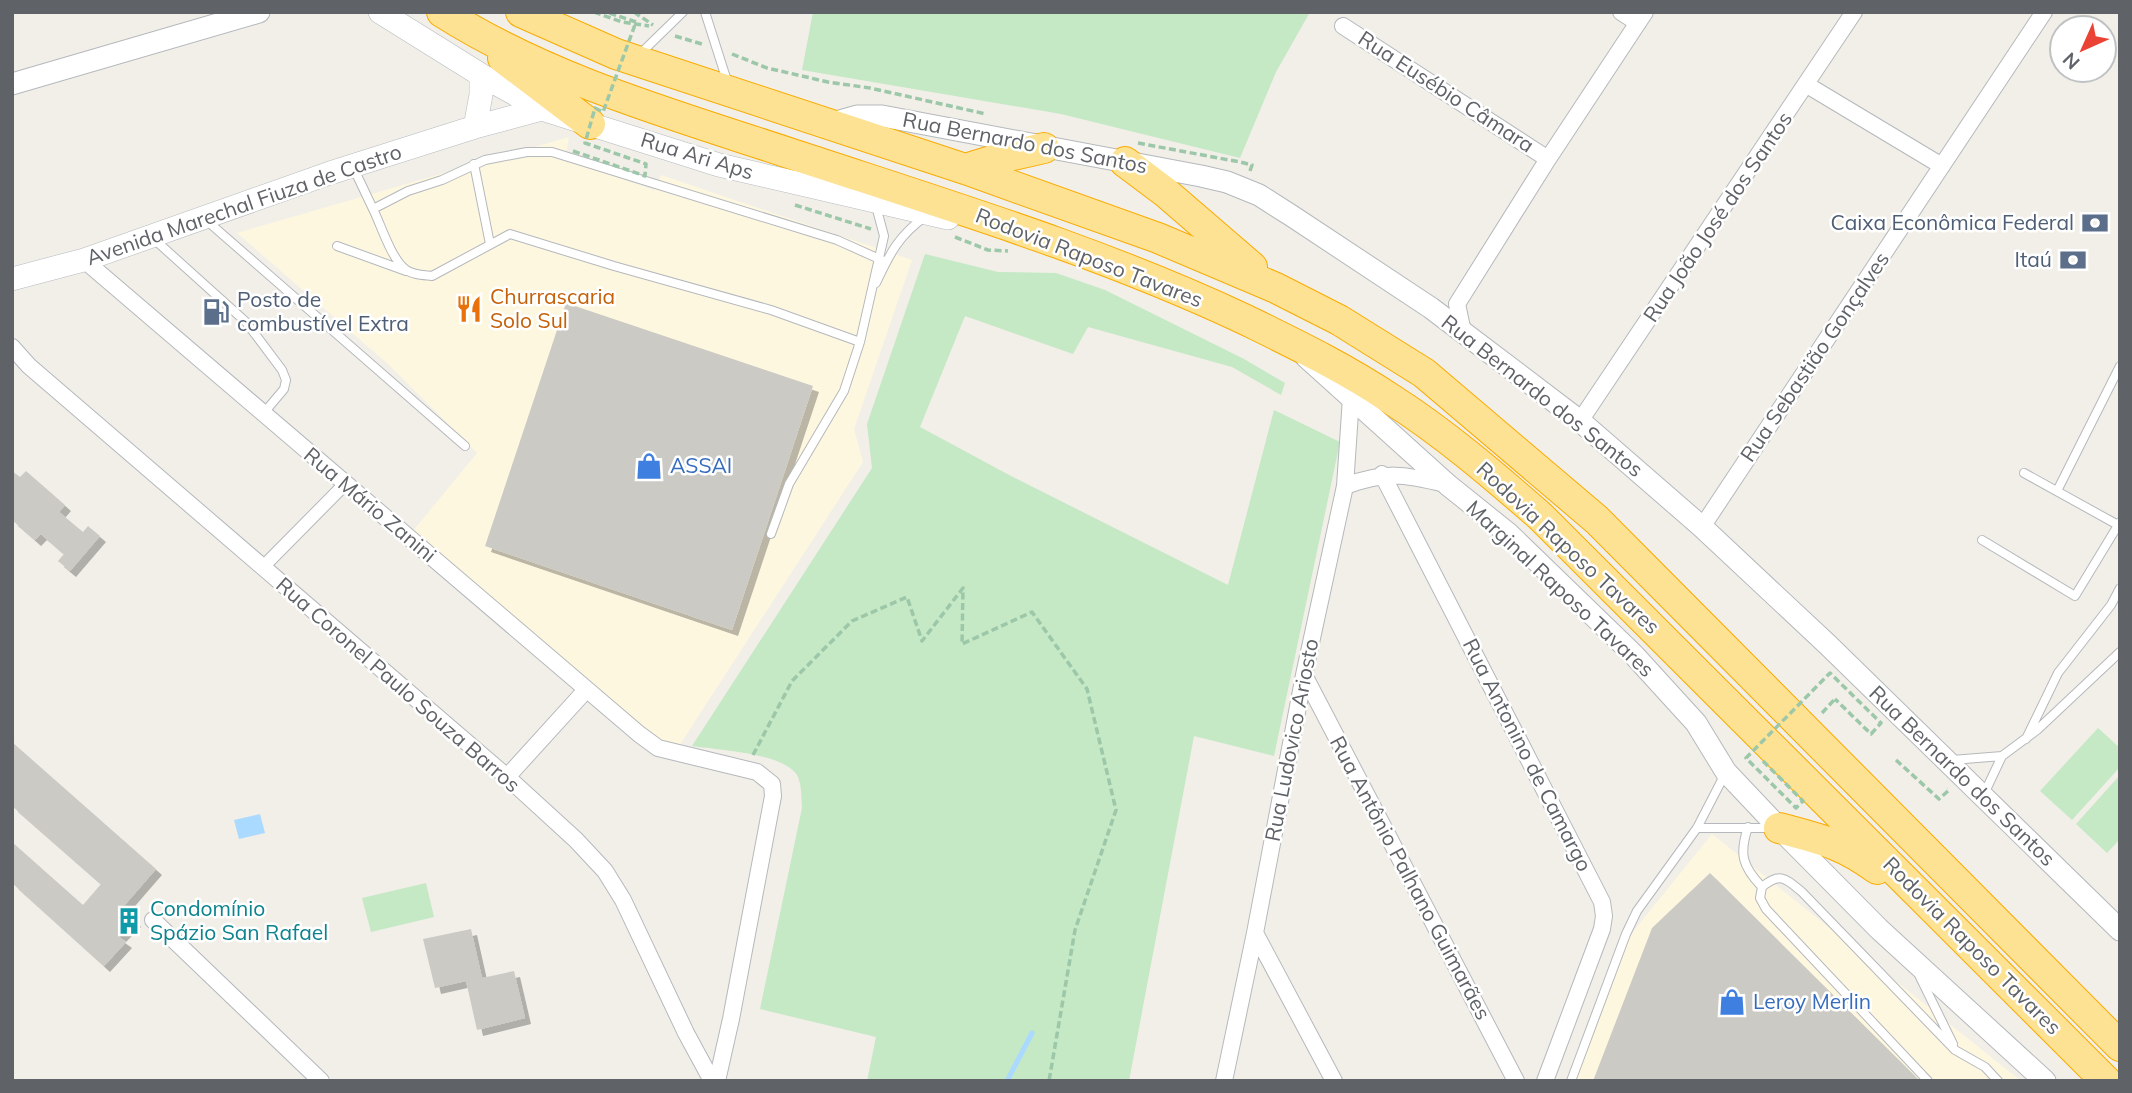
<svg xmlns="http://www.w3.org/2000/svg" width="2132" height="1093" font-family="Mulish,sans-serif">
<defs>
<filter id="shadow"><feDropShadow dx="6" dy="6" stdDeviation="0" flood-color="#0004"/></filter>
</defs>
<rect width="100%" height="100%" fill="#f1efe8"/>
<!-- commercial -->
<path fill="#fef7e0" d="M569,137L565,159L654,190L661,175L912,260L854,429L863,462L679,746L662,744L413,531L477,453L388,364L237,233Z
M1712,834L2021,1081H1574L1628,938Z"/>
<!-- green -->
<path fill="#c5e8c5" d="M813,12H1310L1276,72L1240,158L1061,114L802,70Z
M925,254L998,272L1056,273L1105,290L1244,359L1285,383L1281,395L1232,367L1088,327L1073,354L965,316L920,427L1011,476L1228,585L1274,410L1340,442L1274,756L1194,736L1129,1081H867L876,1037L760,1009L802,808C801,798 802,784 797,775C783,753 718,750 692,746L872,468L867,424Z
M2098,728L2120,748V767L2072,820L2040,791Z
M2120,775V839L2107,853L2076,824Z
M426,883L434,917L371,932L362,898Z"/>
<!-- water -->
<path fill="#aadaff" d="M260,814L265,833L239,839L234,820Z"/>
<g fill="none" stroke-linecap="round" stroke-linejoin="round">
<!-- stream -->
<path stroke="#aadaff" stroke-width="5" d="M1007,1081L1032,1033"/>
</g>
<!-- building -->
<path fill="#cccac5" filter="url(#shadow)" d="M566,303L813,386L732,630L485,546Z
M12,471L20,477L26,471L65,505L59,512L83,532L88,526L100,536L70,571L58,561L64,554L41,534L35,540L12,520Z
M12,742L156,869L123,907L135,921L119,937L126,942L104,966L12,883V842L83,905L101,884L12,806Z
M1710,873L1914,1075L1919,1081H1593L1652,928Z
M471,929L482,978L514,971L525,1018L477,1030L466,981L435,988L423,939Z"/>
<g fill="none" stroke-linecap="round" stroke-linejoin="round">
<defs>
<path id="service" d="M705,12L728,84
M640,54L683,12
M474,164L490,244
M354,169L373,209
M876,206L884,236L860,342L771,310L614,266L510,234L432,276C424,275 412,275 405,269C391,258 381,225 373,209L408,191L442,180L485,160L527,152H552L837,240L886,262
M206,220L465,446
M155,240L246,322L282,370L286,380L284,389L263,414
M337,246L406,271
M876,283C890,253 899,235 926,216
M2024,473L2118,525
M2057,491L2120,366
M771,534L789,484L844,391L860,342
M1982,540L2075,596L2120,522
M2026,739L2058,673L2111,605L2120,588
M2002,756L2037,730L2120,652
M1952,760L2002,756L1984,794
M1748,827C1739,854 1742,866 1762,887
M1697,828H1774
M1920,977L1953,1044
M1571,1081L1626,934L1637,911L1697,828L1726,772
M1928,1081L1766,909L1760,898L1762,887C1780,872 1785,878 1802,892L1955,1050L1985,1067L1998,1081"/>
<path id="pedestrian" d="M262,568L345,484"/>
<path id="minor" d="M1621,12L1638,23
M1343,26L1548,159
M1807,85L1942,166
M84,260L639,734L658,748L757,772L772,784L773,796L731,1019L717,1081
M1463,332L1457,304L1548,159L1645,12
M12,347L29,366L507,777L576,840L605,871L623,900L686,1033L712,1081
M1580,421L1854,12
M1382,474L1602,902L1604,916L1602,929L1545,1081
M1345,486C1387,471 1403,474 1445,484
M1702,527L2044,12
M1304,675L1516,1081
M507,777L586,690
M153,920L321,1081
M1255,933L1334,1081
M1224,1081L1255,933L1304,675L1345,486L1351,398"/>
<path id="tertiary" d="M12,84L259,12
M829,124L857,116H882L1201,176L1227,182L1259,195L1292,216L1431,308L1580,421L1702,527L1827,644L2120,930
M1306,357L1448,485L1509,534L1634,655L1696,723L1726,772L1779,828L1879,929L2045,1081"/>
<path id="secondary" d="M380,12L481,75L542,109L719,165L948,218
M475,127L481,95V75
M12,279L84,260L330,173L475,127L542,109"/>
<path id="motorway" d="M442,12C552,82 682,117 804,158C953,207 1104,253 1246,320C1295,344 1345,368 1391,399C1444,433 1492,474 1540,516L2106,1081
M521,12L616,54L965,169L1158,238L1276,288L1339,320L1424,373L1597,520L2120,1046
M503,58L590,124
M1125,162L1165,192L1252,267
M965,169L1004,157L1044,148
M1779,828C1820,839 1842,843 1877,869"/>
</defs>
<!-- service casing -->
<use href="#service" stroke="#b5b8bc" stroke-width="10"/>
<!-- pedestrian casing -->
<use href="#pedestrian" stroke="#b5b8bc" stroke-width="14"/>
<!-- minor casing -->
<use href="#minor" stroke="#b5b8bc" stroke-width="18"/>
<!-- tertiary casing -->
<use href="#tertiary" stroke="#b5b8bc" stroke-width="23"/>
<!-- secondary casing -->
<use href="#secondary" stroke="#b6babf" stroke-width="24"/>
<!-- motorway casing -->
<use href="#motorway" stroke="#f9ab00" stroke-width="32"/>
<!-- path -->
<path stroke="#9cc7a9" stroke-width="3.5" stroke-dasharray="7 3.5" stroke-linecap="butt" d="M594,12L622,22L649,26
M634,12L653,25
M675,36L702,44
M732,54L767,68L828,82L870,88L986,114
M1138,143L1240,162L1252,165L1250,171
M795,205L871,229
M955,237L988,250L1008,251
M1822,713L1835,699
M753,755L792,681L852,621L907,597L922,641L963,588L962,644L1032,612L1087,689L1116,810L1075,930L1049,1081
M1896,760L1939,799L1949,790L1947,789"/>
<!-- service -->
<use href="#service" stroke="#fff" stroke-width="8"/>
<!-- pedestrian -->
<use href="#pedestrian" stroke="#fff" stroke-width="12"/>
<!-- minor -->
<use href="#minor" stroke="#fff" stroke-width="16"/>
<!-- tertiary -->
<use href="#tertiary" stroke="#fff" stroke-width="21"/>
<!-- secondary -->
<use href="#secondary" stroke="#fff" stroke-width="23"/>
<!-- motorway -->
<use href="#motorway" stroke="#fde293" stroke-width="30"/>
<!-- path-bridge -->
<path stroke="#9cc7a9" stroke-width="3.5" stroke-dasharray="7 3.5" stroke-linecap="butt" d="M573,151L645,176L646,164L585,143L595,108L603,112L636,22L606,12
M1763,761L1803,801L1796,808L1746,758L1830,673L1881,723L1871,734L1835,699"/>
</g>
<!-- icons -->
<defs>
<symbol id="bank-bare" viewBox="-9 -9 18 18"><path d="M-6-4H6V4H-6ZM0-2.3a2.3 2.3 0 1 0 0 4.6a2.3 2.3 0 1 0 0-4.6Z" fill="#5c6f8a" stroke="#fff" stroke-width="2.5" paint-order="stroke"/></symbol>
<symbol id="restaurant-bare" viewBox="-9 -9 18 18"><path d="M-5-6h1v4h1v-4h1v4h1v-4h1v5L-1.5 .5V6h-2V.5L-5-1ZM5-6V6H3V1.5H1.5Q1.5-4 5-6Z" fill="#e8710a" stroke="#fff" stroke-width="2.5" paint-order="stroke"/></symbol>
<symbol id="fuel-bare" viewBox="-9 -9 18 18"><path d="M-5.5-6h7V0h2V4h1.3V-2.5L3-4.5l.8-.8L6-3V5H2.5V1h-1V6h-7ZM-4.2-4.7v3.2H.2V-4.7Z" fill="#5c6f8a" stroke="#fff" stroke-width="2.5" paint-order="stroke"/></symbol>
<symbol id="shop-bare" viewBox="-9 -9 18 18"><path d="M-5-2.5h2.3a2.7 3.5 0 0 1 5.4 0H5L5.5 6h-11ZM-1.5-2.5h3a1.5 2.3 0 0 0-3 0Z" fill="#3f7fe0" stroke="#fff" stroke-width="2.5" paint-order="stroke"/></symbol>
<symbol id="building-bare" viewBox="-9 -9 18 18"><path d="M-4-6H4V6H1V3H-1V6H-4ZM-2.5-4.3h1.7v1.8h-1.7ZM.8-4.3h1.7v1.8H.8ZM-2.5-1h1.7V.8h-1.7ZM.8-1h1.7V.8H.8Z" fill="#0f9aa8" stroke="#fff" stroke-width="2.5" paint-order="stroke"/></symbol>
</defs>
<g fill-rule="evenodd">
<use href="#bank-bare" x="2076" y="204" width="38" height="38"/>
<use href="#bank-bare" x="2054" y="241" width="38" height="38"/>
<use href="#restaurant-bare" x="450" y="290" width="38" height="38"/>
<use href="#fuel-bare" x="197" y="293" width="38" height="38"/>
<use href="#shop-bare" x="630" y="447" width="38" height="38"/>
<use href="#building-bare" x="110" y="902" width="38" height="38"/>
<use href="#shop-bare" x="1713" y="983" width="38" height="38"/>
</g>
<g text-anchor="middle" stroke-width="5" stroke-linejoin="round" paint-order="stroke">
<!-- street labels -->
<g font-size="21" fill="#5f6368" stroke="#fff">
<text transform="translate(1446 92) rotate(33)" y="7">Rua Eusébio Câmara</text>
<text transform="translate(1025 143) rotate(11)" y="7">Rua Bernardo dos Santos</text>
<text transform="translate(697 156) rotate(17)" y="7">Rua Ari Aps</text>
<text transform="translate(244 205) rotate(-19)" y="7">Avenida Marechal Fiuza de Castro</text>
<text transform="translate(1718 217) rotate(-56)" y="7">Rua João José dos Santos</text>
<text transform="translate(1089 258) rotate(21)" y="7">Rodovia Raposo Tavares</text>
<text transform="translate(1815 357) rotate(-56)" y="7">Rua Sebastião Gonçalves</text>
<text transform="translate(1542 396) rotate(38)" y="7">Rua Bernardo dos Santos</text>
<text transform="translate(370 505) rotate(40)" y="7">Rua Mário Zanini</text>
<text transform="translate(1568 548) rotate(43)" y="7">Rodovia Raposo Tavares</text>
<text transform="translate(1560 589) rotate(43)" y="7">Marginal Raposo Tavares</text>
<text transform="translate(398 685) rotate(41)" y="7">Rua Coronel Paulo Souza Barros</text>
<text transform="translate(1292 740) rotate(-79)" y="7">Rua Ludovico Ariosto</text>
<text transform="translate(1527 755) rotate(63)" y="7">Rua Antonino de Camargo</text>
<text transform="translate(1962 776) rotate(44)" y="7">Rua Bernardo dos Santos</text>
<text transform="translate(1410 878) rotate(62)" y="7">Rua Antônio Palhano Guimarães</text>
<text transform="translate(1972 946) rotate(45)" y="7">Rodovia Raposo Tavares</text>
</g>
<!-- service labels -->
<g font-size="21" fill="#4e5e75" stroke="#fff" text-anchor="end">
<text x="2074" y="230">Caixa Econômica Federal</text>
<text x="2052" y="267">Itaú</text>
<text x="237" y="307" text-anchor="start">Posto de<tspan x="237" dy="24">combustível Extra</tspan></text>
</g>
<!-- food labels -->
<g font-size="21" fill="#c56008" stroke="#fff" text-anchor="start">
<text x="490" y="304">Churrascaria<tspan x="490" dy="24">Solo Sul</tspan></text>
</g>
<!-- shop labels -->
<g font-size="21" fill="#366cbe" stroke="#fff" text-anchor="start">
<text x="670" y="473">ASSAI</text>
<text x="1753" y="1009">Leroy Merlin</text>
</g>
<!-- culture labels -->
<g font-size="21" fill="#0d838f" stroke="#fff" text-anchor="start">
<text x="150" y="916">Condomínio<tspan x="150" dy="24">Spázio San Rafael</tspan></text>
</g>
</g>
<!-- border -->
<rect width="2132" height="1093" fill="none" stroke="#5f6368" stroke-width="28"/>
<!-- north arrow -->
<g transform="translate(2083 49) rotate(225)"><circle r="33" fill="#ffffff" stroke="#bfc1c3" stroke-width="2"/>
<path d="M0-5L12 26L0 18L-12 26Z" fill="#ea4335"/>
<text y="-10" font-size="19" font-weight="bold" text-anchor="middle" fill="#5f6368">N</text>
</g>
</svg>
